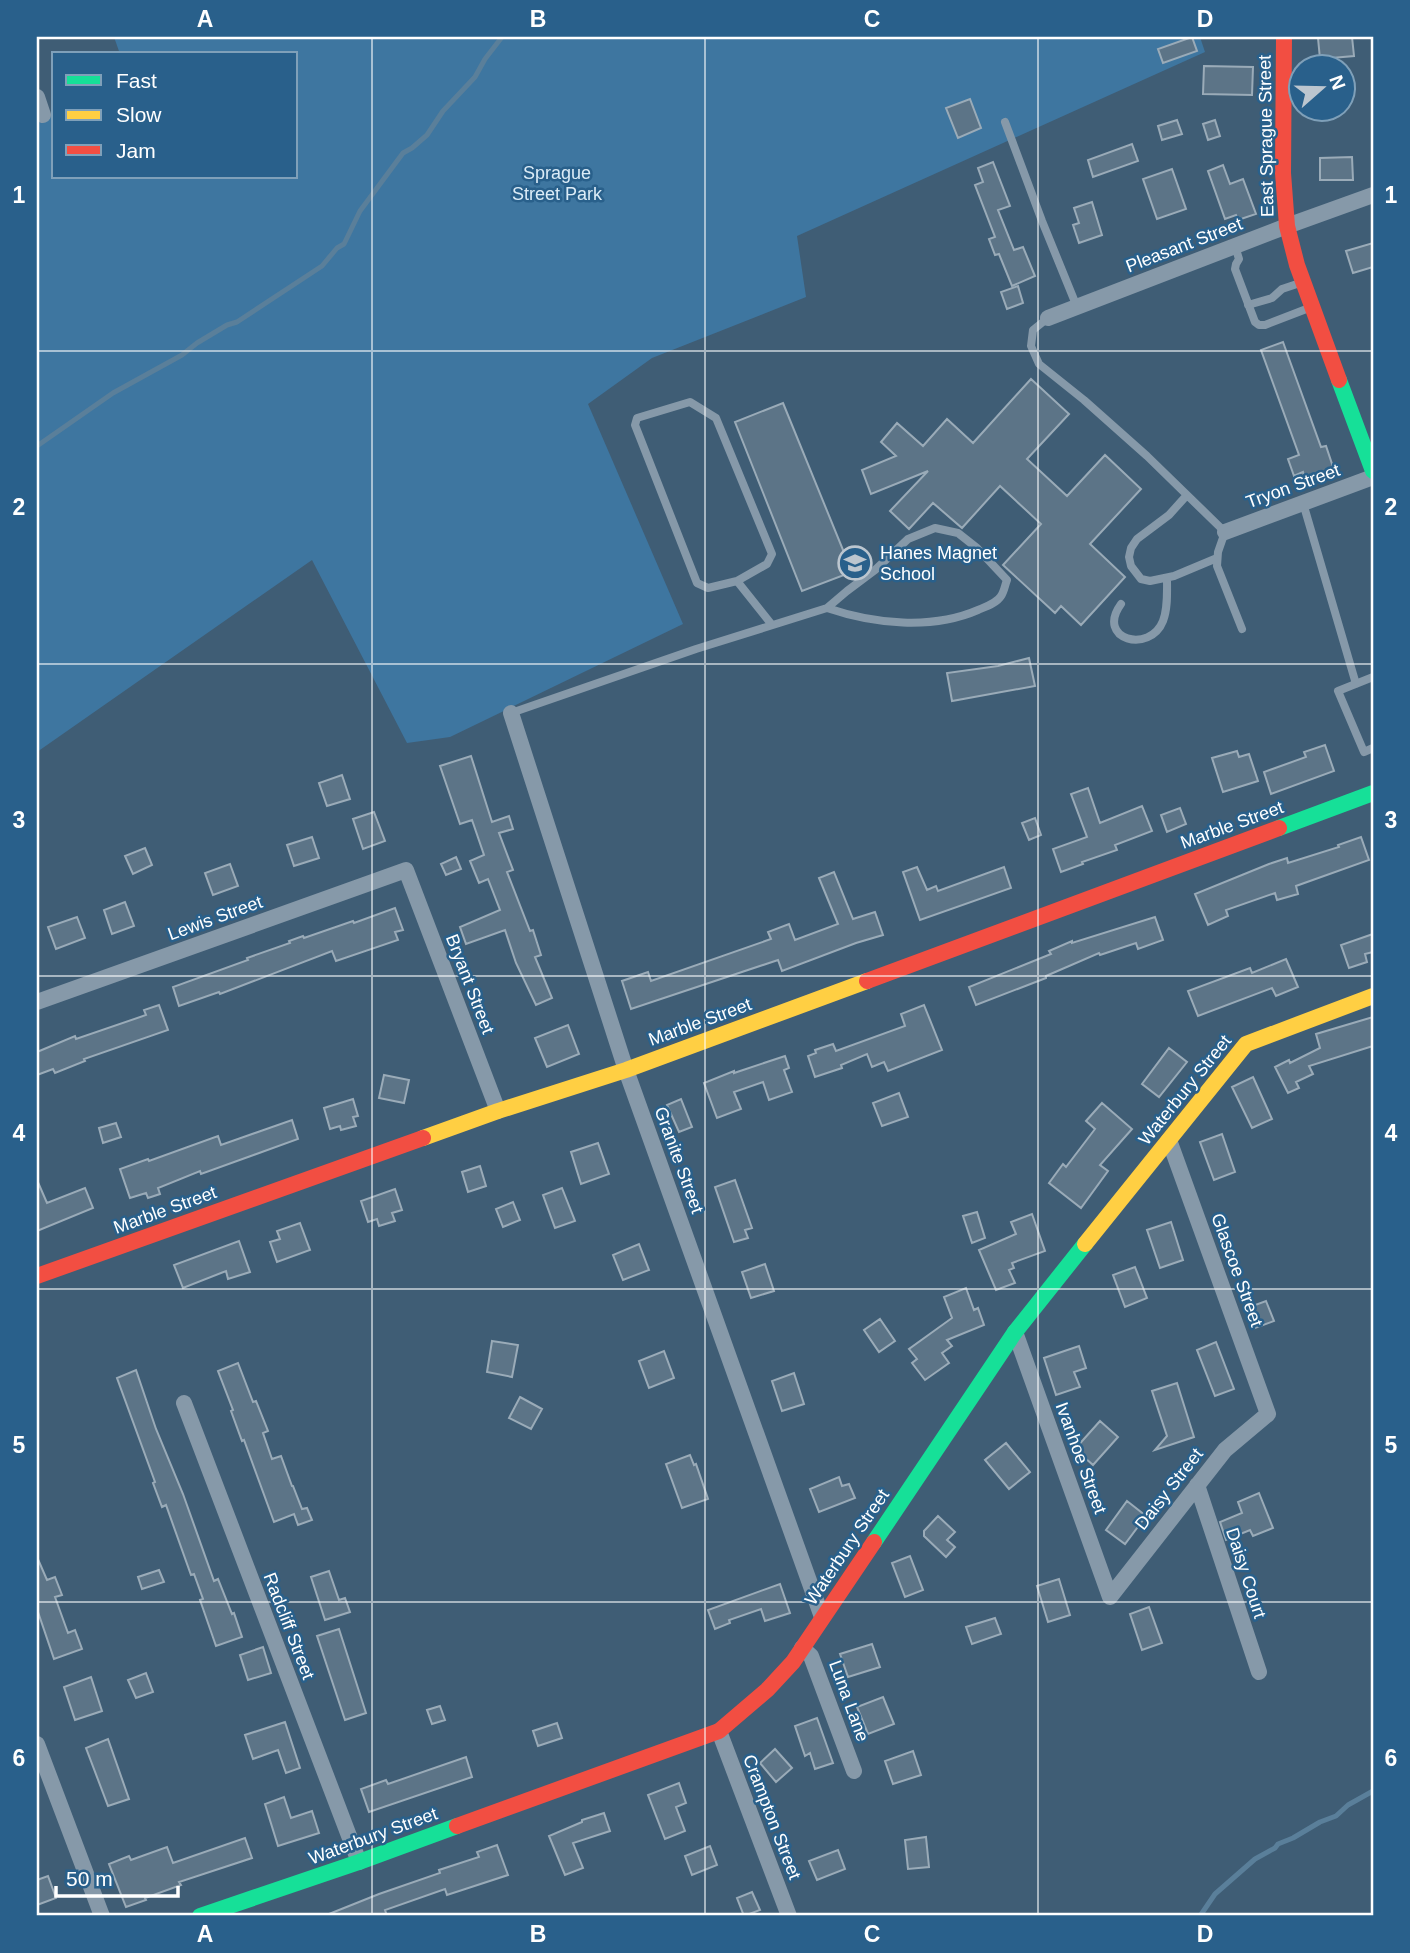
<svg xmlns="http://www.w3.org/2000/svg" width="1410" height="1953" font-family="Helvetica,sans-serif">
<rect width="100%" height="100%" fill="#3f5d75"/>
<!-- green -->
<path fill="#3e76a0" d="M114,37H1200L1205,52L797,236L806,297L652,358L588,404L683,624L450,737L407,743L312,560L37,752V120L54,114V177H296V54H120Z"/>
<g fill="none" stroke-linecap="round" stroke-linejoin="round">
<!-- stream -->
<path stroke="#5a7f9a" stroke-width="5" d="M37,446L113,393L182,355L197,343L227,325L237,322L322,266L337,248L344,244L360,211L403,153L412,148L427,135L443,111L475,77L485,59L502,37
M1200,1916L1215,1894L1255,1859L1275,1848L1278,1844L1293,1838L1320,1822L1336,1816L1348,1805L1373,1791"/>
</g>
<!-- building -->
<path fill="#5c7487" stroke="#9aabb8" stroke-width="2" d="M1192,37L1197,51L1163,63L1158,49Z
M1338,37H1352L1354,56L1320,59L1318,38Z
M1204,66L1253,67L1252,95L1203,94Z
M970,99L981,128L958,138L946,108Z
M1177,120L1182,134L1162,140L1158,126Z
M1215,120L1220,136L1208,140L1203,124Z
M1132,144L1138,161L1093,177L1088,160Z
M1352,157L1353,180H1320V158Z
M993,162L1010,206L998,210L1014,250L1023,247L1035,276L1012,286L999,254L995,255L989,239L995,237L975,185L983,182L978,168Z
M1223,165L1230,184L1243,179L1256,214L1238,220L1236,215L1225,219L1208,171Z
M1172,169L1186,209L1157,219L1143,179Z
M1092,202L1102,235L1079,243L1073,225L1079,223L1074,208Z
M1373,243V267L1353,273L1346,251Z
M1018,286L1023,303L1007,309L1001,292Z
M1283,342L1321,447L1326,446L1334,470L1305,480L1303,472L1294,476L1288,459L1299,455L1261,350Z
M1031,379L1069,414L1027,459L1067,496L1105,455L1141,489L1090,544L1125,577L1081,625L1061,606L1055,613L1003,565L1041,524L1000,486L962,528L933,503L909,529L890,511L928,471L871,494L862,470L896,456L881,442L897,423L923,446L947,419L973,443Z
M783,403L852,572L802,591L735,422Z
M1029,658L1035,686L952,701L947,673L998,666Z
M1325,745L1334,771L1271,794L1264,772L1306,757L1304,752Z
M1237,751L1239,757L1249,754L1258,781L1223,792L1212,758Z
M471,756L492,822L509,816L513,829L499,833L513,870L507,872L530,931L533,930L541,955L535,957L552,998L536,1005L516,963L505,930L466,944L460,927L500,910L488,879L479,883L470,861L484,855L472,820L460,824L440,766Z
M342,775L350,799L327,806L319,783Z
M1088,788L1100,823L1142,806L1152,831L1115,845L1117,850L1082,862L1083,864L1061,872L1053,849L1087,837L1071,794Z
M1180,808L1186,824L1167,832L1161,815Z
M374,812L385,841L363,849L353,819Z
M1035,818L1041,835L1029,840L1022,823Z
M312,837L319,858L294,866L287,845Z
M1361,837L1369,860L1296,886L1298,894L1277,900L1275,893L1226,910L1228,916L1208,925L1195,894L1269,864L1287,858L1288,863L1339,847L1338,845Z
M145,848L152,865L133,874L125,856Z
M456,857L461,869L446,875L441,864Z
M230,864L238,886L213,895L205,873Z
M917,867L927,890L936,886L938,891L1004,867L1011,888L920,920L903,872Z
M834,872L853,919L875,912L883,935L856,943L782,971L778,960L631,1009L622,981L648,972L651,981L771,939L768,932L789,924L795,940L838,924L819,878Z
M125,902L134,926L112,934L104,910Z
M395,908L403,930L395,932L398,940L336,961L332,951L220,994L219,992L179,1006L173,987L248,960L247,958L290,943L289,941L303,936L304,938L353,921L354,923Z
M77,917L85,938L56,949L48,927Z
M1155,917L1163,940L1138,949L1136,943L1100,955L1099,953L1046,976V978L976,1005L969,987L1051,954L1049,951L1072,941V943Z
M1373,934V952L1365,954L1367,962L1349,968L1341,945Z
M1286,959L1298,987L1276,996L1272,988L1198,1016L1188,991L1250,968L1252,973Z
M159,1005L168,1030L84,1059L85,1061L55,1073L53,1069L37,1075V1052L75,1036L76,1039L146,1015L144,1010Z
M924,1005L942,1050L888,1071L884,1062L872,1067L867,1054L841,1065L842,1068L815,1077L808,1056L816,1053L815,1050L833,1044L836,1051L905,1026L901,1014Z
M1373,1017V1046L1309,1066L1313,1074L1296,1082L1299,1088L1288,1093L1275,1067L1289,1060L1290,1063L1320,1048L1316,1034Z
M568,1025L579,1054L547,1067L535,1038Z
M1169,1048L1187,1062L1159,1097L1142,1084Z
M785,1056L789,1068L784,1070L792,1092L769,1100L763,1082L734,1092L741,1109L717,1118L704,1083L734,1071V1073Z
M384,1075L409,1080L404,1103L379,1098Z
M1253,1077L1272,1119L1252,1128L1232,1087Z
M899,1093L908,1117L882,1126L873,1103Z
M353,1099L358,1116L353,1117L356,1126L341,1130L340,1126L330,1129L324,1108Z
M681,1099L692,1127L679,1132L667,1105Z
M1102,1103L1132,1129L1100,1165L1108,1171L1081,1208L1049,1183L1063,1164L1066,1167L1095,1129L1086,1121Z
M292,1120L298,1139L201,1174L200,1171L158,1188L160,1194L148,1198L146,1193L130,1198L120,1169L148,1159L149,1161L218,1136L221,1145Z
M116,1123L121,1137L103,1143L99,1128Z
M1222,1134L1235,1172L1214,1180L1200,1142Z
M598,1143L609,1174L581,1184L571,1152Z
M480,1166L486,1186L468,1192L462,1172Z
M37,1180L47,1203L85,1188L93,1208L37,1231Z
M735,1180L752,1228L745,1230L748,1238L734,1242L715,1187Z
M562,1188L575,1221L555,1228L543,1195Z
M395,1189L402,1210L392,1213L395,1221L379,1226L377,1219L368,1222L361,1201Z
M513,1202L520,1220L503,1227L496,1209Z
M977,1212L985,1238L972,1243L963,1216Z
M1032,1214L1045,1251L1012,1263L1014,1268L1009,1270L1015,1283L996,1290L979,1250L1016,1234L1011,1222Z
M1171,1222L1183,1260L1160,1268L1147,1230Z
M300,1223L310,1250L277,1262L270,1242L280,1239L277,1231Z
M239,1241L250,1272L228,1279L226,1271L183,1288L174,1265Z
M639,1244L649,1270L623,1280L613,1255Z
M765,1264L774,1291L751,1298L742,1272Z
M1135,1267L1147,1298L1125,1307L1113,1275Z
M966,1288L974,1310L978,1308L984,1325L947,1340L952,1346L942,1353L949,1363L925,1380L912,1363L917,1359L909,1349L952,1318L944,1297Z
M1266,1301L1274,1321L1255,1328L1247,1308Z
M880,1319L895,1341L879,1352L864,1330Z
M492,1341L518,1345L512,1377L487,1372Z
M1216,1342L1234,1389L1215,1396L1197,1350Z
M1079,1346L1086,1368L1074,1372L1080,1387L1056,1395L1044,1358Z
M664,1351L674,1378L649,1388L639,1361Z
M238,1363L253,1402L256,1401L268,1431L263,1433L272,1459L281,1456L292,1486H293L302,1509L307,1508L312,1520L298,1525L294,1514L274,1522L244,1440L242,1441L231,1411L233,1410L218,1371Z
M136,1370L156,1429L183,1494L214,1581L218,1579L232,1614L234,1613L242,1637L216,1646L200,1600L203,1599L194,1574L191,1575L166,1505L162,1507L153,1483L155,1482L117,1378Z
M794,1373L804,1404L782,1411L772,1381Z
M1177,1383L1194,1437L1155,1450L1167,1436L1152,1391Z
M520,1397L542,1409L531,1429L509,1418Z
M1100,1421L1118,1437L1093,1465L1075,1449Z
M1006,1443L1030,1472L1009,1489L985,1460Z
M690,1455L694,1465L696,1464L708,1499L682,1508L666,1464Z
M839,1477L842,1486L849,1484L855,1498L819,1512L810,1489Z
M1259,1493L1273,1528L1253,1536L1250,1530L1226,1540L1220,1522L1242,1513L1238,1502Z
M1127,1501L1146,1516L1125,1544L1106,1530Z
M938,1516L955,1532L947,1540L955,1547L946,1557L924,1536V1531Z
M910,1556L923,1590L905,1597L892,1563Z
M37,1557L47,1580L55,1577L62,1595L55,1597L68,1633L75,1630L82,1649L54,1659L37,1609Z
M159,1570L164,1582L142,1589L138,1577Z
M329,1571L339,1600L345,1598L350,1612L325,1620L311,1577Z
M1059,1579L1070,1615L1048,1622L1037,1586Z
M780,1584L790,1613L765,1621L761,1609L729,1620L730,1623L715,1629L708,1610Z
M1149,1607L1162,1643L1142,1650L1130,1614Z
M995,1618L1001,1634L972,1644L966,1627Z
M339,1629L366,1713L345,1720L317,1636Z
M872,1644L880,1667L848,1677L840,1654Z
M263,1647L271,1673L248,1680L240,1655Z
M146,1673L153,1692L136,1698L128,1680Z
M91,1677L102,1711L75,1720L64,1687Z
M883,1697L894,1724L868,1734L857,1707Z
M440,1706L445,1720L432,1724L427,1710Z
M817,1718L833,1763L815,1769L810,1753L805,1756L795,1726Z
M285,1722L300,1768L286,1773L278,1750L253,1759L245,1735Z
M557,1723L562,1738L538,1746L533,1731Z
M108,1739L129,1799L108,1806L86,1748Z
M775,1749L792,1768L776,1782L760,1763Z
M913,1751L921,1775L893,1784L885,1761Z
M466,1757L472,1777L369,1812L361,1789L386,1780L388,1784Z
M679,1783L686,1803L676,1807L685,1831L665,1839L648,1795Z
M284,1797L291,1818L312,1811L319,1833L278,1846L265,1804Z
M604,1813L610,1831L573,1843L583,1868L565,1875L549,1836L582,1822V1820Z
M926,1837L929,1867L908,1869L905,1840Z
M245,1838L252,1858L179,1882L181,1885L145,1898L146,1900L126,1907L109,1864L129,1856L131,1860L167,1847L173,1863Z
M497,1845L508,1875L447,1895L445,1889L385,1910L387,1916H324L379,1894L440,1873L439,1870L479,1857L477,1852Z
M710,1846L717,1865L692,1875L685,1856Z
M838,1850L845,1869L817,1880L809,1861Z
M48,1876L56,1898L37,1905V1880Z
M752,1892L760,1910L744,1916L737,1898Z"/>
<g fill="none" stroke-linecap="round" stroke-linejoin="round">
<!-- lane -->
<path stroke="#8699a9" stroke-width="8" d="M1005,122L1042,221L1077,307
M1235,246L1239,259L1236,264L1235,269L1255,322L1259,325H1265L1309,308
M1248,305L1272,298L1282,289L1300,283
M1048,318L1033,330L1031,346L1039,364L1084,400L1147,456L1225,532L1218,552L1217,566L1242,629
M1187,495L1169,515L1137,539L1131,548L1129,557L1131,566L1141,579L1150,581L1174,576L1217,558
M1303,503L1356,684
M737,581L708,588L697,583L635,425L637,418L690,402L716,418L772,554L767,564L737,581L772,625
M1121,604C1095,640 1150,654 1163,621C1168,608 1167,592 1167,578
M1373,677L1338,691L1364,752L1373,748
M511,713L696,649L827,608L847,591L875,570L908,539L935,528L958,533L977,548L1007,580C1005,585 1004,592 1001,596C997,603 985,607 978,610C932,630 874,624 827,608"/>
<!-- street -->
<path stroke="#8699a9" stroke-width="16" d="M37,97L43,115
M1048,318L1287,226L1373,195
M1225,532L1373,477
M511,713L626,1070L822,1617
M37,1002L406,870L498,1111
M1015,1332L1110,1597
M184,1403L359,1862
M1197,1485L1259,1672
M1110,1597L1225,1450L1268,1414L1169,1140
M802,1648L811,1656L854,1771
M719,1731L789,1916
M37,1744L102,1916"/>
<!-- fast -->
<path stroke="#16e098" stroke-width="16" d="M1339,380L1373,471
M1279,828L1373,793
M874,1542L1015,1332L1085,1244
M200,1916L359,1862L457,1826"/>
<!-- slow -->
<path stroke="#ffcf43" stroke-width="16" d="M423,1138L498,1111L626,1070L867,981
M1085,1244L1246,1044L1373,996"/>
<!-- jam -->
<path stroke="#f24e42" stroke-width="16" d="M1284,37L1283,173L1287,226L1297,265L1339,380
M867,981L1279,828
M37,1276L423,1138
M457,1826L719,1731L767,1690L793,1662L874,1542"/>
</g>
<!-- grid -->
<path fill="none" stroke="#fff" stroke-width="2" stroke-opacity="0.55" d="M372,37V1916M705,37V1916M1038,37V1916M37,351H1373M37,664H1373M37,976H1373M37,1289H1373M37,1602H1373"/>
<!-- icons -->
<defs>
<symbol id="school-ring" viewBox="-11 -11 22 22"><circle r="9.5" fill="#29608b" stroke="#bcc6cf" stroke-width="1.5"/><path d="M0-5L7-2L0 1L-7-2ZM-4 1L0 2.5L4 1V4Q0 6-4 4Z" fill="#bcc6cf"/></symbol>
</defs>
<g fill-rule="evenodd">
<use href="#school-ring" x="836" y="544" width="38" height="38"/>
</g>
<g text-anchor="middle" stroke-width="5" stroke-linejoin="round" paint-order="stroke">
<!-- street labels -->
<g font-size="18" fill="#fff" stroke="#29608b">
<text transform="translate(1266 136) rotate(-91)" y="6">East Sprague Street</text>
<text transform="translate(1184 245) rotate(-21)" y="6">Pleasant Street</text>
<text transform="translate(1293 486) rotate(-20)" y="6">Tryon Street</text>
<text transform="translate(1232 825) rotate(-20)" y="6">Marble Street</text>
<text transform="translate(215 918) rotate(-20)" y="6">Lewis Street</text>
<text transform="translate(470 984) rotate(69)" y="6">Bryant Street</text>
<text transform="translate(700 1022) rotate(-20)" y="6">Marble Street</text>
<text transform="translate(1185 1090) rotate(-51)" y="6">Waterbury Street</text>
<text transform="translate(679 1160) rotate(70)" y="6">Granite Street</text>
<text transform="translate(165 1210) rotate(-20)" y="6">Marble Street</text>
<text transform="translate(1237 1270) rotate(70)" y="6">Glascoe Street</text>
<text transform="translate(1081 1458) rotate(70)" y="6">Ivanhoe Street</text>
<text transform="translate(1169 1489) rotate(-52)" y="6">Daisy Street</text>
<text transform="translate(847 1547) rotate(-56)" y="6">Waterbury Street</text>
<text transform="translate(1246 1573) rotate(72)" y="6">Daisy Court</text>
<text transform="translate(289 1626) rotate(69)" y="6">Radcliff Street</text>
<text transform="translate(849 1701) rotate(70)" y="6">Luna Lane</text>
<text transform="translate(772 1817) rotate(69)" y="6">Crampton Street</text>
<text transform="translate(373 1836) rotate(-20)" y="6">Waterbury Street</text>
</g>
<!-- park labels -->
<g font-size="18" fill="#dcecf7" stroke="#29608b">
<text x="557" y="179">Sprague<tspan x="557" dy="21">Street Park</tspan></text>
</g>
<!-- poi labels -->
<g font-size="18" fill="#fff" stroke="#29608b" text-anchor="start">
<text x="880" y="559">Hanes Magnet<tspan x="880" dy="21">School</tspan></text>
</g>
</g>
<!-- border -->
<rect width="1410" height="1953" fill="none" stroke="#29608b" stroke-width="77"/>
<!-- legend -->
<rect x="52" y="52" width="245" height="126" fill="#29608b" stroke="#7fa0b9" stroke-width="2"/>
<rect x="66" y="75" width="35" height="10" fill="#16e098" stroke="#7fa0b9" stroke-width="2"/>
<text x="116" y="88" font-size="21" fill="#ffffff">Fast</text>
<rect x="66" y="110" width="35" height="10" fill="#ffcf43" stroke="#7fa0b9" stroke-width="2"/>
<text x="116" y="122" font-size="21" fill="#ffffff">Slow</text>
<rect x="66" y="145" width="35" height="10" fill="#f24e42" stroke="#7fa0b9" stroke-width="2"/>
<text x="116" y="158" font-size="21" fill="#ffffff">Jam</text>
<!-- north arrow -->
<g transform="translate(1322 88) rotate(70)"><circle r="33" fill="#29608b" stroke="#7fa0b9" stroke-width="2"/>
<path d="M0-5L12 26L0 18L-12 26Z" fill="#bcc6cf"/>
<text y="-10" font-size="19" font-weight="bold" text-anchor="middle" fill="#ffffff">N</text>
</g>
<!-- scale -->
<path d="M56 1886v10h122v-10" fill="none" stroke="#ffffff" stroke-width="3.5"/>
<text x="66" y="1886" font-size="21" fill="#ffffff" stroke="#29608b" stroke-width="5" paint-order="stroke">50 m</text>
<rect x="38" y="38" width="1334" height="1876" fill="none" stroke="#fff" stroke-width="2.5"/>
<g font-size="23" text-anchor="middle" font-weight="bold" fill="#fff">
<text x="205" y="27">A</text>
<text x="538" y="27">B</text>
<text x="872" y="27">C</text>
<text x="1205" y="27">D</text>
<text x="19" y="203">1</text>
<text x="1391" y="203">1</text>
<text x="19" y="515">2</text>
<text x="1391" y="515">2</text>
<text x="19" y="828">3</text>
<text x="1391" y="828">3</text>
<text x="19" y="1141">4</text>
<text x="1391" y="1141">4</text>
<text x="19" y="1453">5</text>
<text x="1391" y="1453">5</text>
<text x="19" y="1766">6</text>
<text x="1391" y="1766">6</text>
<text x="205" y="1942">A</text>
<text x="538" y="1942">B</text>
<text x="872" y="1942">C</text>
<text x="1205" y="1942">D</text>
</g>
</svg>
